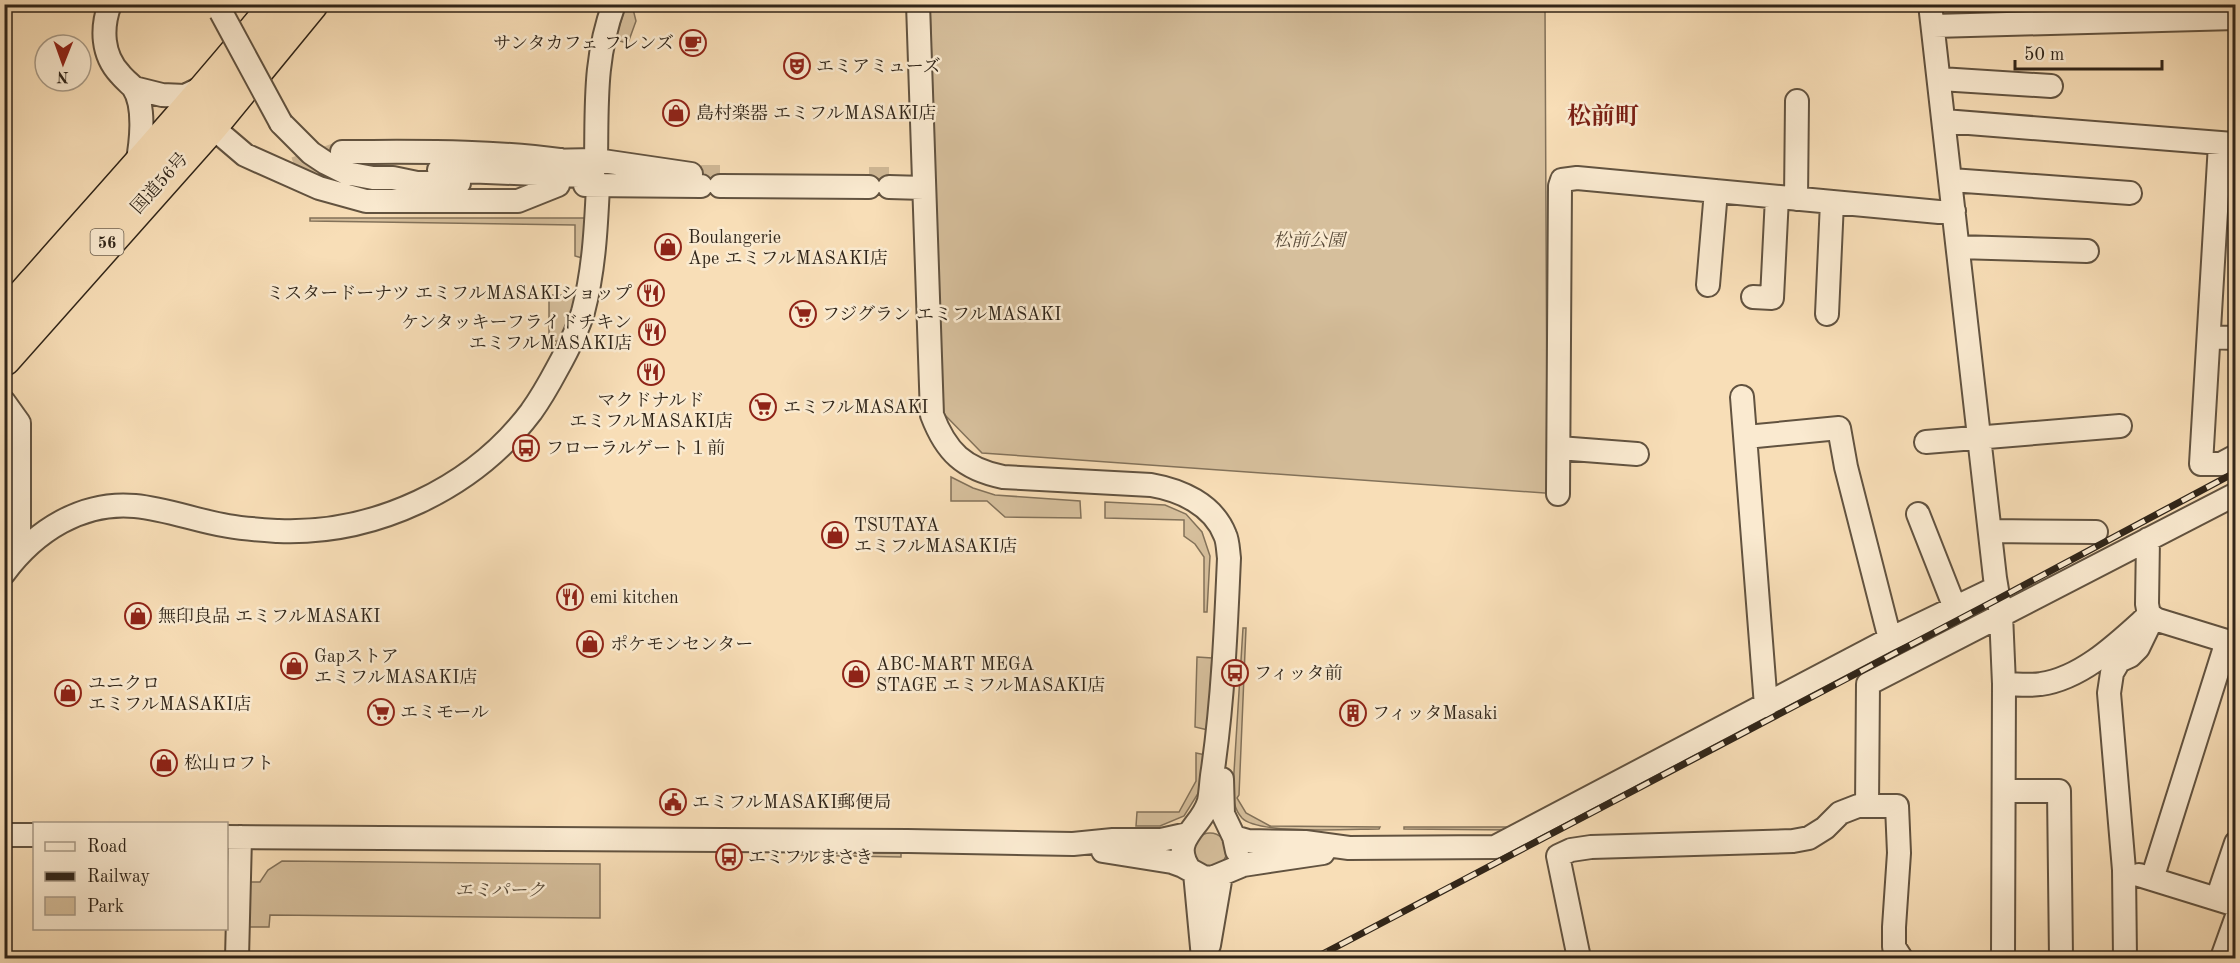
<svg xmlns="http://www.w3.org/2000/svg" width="2240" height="963" font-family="'Old Standard TT','Noto Serif JP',serif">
<rect width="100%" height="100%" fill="#f8deb7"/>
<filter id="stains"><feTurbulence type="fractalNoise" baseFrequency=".00333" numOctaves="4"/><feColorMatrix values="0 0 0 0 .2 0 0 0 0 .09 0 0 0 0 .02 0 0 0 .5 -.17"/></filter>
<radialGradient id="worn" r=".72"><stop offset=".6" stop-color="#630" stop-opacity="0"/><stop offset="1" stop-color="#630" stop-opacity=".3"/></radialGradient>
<!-- green -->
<path fill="#d6bf9c" stroke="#83725a" stroke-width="1.5" d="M1461,4L1464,8L1545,7L1547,428L1558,494L982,453L942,412L930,5Z
M626,5H632L636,21L628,43L615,40Z
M310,218H585L582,258L575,256V225L310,221Z
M549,295H576L562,341H549Z
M951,477L973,488L995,495L1080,501L1081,518L1005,517L987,501H951Z
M1105,502L1165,505L1186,514L1202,532L1210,556L1207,612H1204V557L1195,544L1184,536V520L1105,518Z
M1243,628H1246L1239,795L1237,798L1246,813L1270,826L1380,827L1379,829C1353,829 1258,835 1242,818C1234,809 1233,799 1233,788Z
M1197,657L1212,658L1208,730L1195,727Z
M1196,753L1206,755L1204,784L1184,816L1160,826H1136L1137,812H1179L1196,781Z
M1404,827H1516L1513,830L1404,829Z
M1193 850a17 17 0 1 1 34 0a17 17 0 1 1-34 0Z
M793,851L901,853V857L793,855Z
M282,861L600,864V918L270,915L269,927H248V882H260L268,870Z"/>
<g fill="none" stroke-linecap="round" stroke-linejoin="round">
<!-- minor-tunnel -->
<path stroke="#d0b997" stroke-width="22" stroke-dasharray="22 11" stroke-linecap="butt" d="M295,168L336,154
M701,176H720
M869,178H889"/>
<defs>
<path id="minor" d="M110,4C101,28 102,55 120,74C124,79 129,83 133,87C146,106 141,144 137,165
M918,4L932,415C946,452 964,469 1003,477L1151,485C1180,490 1213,504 1225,535C1228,541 1228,551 1229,558C1226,628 1223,699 1213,769C1211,780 1211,791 1209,801C1202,828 1168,839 1190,870
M1930,4L1995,578L2001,614L2004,684L2003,958
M1934,26L2236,18
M1940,79L2051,86
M134,88L162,95L185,96L207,85
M1944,121L2233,144
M281,123L311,153L326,163L346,173L373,178H393L417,183H459
M211,126L245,155L319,188L366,201H518L558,185
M2220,144L2201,464H2221L2236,456
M342,152C414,152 487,150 559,160
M596,160C597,105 594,58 614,4
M542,161L596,160L691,174
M1951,180L2130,193
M585,185L701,186
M720,186L869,187
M889,187L924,188
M1796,199L1797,101
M1958,247L2087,251
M1708,285L1716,191
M1753,297L1772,298L1777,197
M1827,314L1832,202
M2209,337L2236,338
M1742,397L1766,706
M4,402L19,423V553
M1746,437L1839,428L1846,467L1890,639
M1926,442L2120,426
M1559,448L1637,454
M1558,494L1560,186L1562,180L1577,178L1939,212L1954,211
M1918,514L1955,608
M1990,531L2096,532
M2148,539L2147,604L2149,615L2158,620L2236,644
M4,573C35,531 82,501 135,506C167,509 197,521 228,526C245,529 262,530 278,531C374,535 473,489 531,412C541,398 549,384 557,369C567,351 577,332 583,312C594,270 596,228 598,186L594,178L585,176L439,170
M2004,684C2016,684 2029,686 2041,684C2083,678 2119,642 2149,615
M1222,779L1223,814L1234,837L1237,851
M2004,791H2059L2061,958
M1867,806L1868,684L2236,494
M4,835H34
M226,837L908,841L1073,844L1113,840H1161L1188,834
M1234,837L1248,841L1305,842L1349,848L1495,847L1890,639L1996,588
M1103,851L1172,862L1183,866L1203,877L1212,878L1243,865L1323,853
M1195,873L1203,958
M2139,875L2236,905
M2152,879L2227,641
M2217,899L2236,843
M1209,945L1221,875
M237,958L240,837
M1579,958L1558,856L1571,850L1591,847L1793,841L1809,838L1825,828L1840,813L1858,806H1897L1899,853L1894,927V947L1901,958
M2125,958L2124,870L2109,693L2112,673L2119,661L2130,656L2138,648L2153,617
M2222,958L2236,919"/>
<path id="highway" d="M4,318C95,214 189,112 277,4
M4,359L211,126L311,4"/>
</defs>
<!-- minor casing -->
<use href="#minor" stroke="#625340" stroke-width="26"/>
<!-- highway casing -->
<use href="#highway" stroke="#302519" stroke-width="36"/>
<!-- minor -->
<use href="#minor" stroke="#faead0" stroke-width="22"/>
<!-- highway -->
<use href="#highway" stroke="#f8deb7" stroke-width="33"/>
<defs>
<path id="rail" d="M1315,958L1998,599L2236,472"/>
</defs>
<!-- rail casing -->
<use href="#rail" stroke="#302519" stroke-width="7"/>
<!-- rail -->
<use href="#rail" stroke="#faead0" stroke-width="4.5" stroke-dasharray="14" stroke-linecap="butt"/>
<defs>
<path id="minor-bridge" d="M221,12L281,123"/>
</defs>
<!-- minor-bridge casing -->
<use href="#minor-bridge" stroke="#625340" stroke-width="26" stroke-linecap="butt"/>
<!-- minor-bridge -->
<use href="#minor-bridge" stroke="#faead0" stroke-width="22"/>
</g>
<!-- icons -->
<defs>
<symbol id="cafe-ring" viewBox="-11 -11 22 22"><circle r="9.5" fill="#faead0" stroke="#8f2418" stroke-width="1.5"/><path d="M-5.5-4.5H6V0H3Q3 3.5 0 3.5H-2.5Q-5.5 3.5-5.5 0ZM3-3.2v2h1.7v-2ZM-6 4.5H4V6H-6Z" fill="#8f2418"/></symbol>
<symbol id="theatre-ring" viewBox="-11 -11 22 22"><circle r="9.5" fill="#faead0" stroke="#8f2418" stroke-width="1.5"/><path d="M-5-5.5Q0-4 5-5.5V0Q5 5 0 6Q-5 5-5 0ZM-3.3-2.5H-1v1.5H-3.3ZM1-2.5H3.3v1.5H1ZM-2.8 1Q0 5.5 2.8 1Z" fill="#8f2418"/></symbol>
<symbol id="shop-ring" viewBox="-11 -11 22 22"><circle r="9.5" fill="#faead0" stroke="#8f2418" stroke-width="1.5"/><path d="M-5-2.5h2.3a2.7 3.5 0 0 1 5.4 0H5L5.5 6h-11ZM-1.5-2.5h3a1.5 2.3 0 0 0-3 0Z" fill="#8f2418"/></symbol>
<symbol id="restaurant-ring" viewBox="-11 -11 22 22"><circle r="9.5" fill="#faead0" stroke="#8f2418" stroke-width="1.5"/><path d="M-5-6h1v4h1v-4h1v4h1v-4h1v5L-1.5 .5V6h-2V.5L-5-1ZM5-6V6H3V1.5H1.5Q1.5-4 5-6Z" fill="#8f2418"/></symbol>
<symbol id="supermarket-ring" viewBox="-11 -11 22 22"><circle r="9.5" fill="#faead0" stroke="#8f2418" stroke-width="1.5"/><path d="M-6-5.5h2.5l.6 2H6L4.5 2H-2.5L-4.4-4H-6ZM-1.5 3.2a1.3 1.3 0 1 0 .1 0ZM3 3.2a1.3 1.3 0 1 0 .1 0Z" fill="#8f2418"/></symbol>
<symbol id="bus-ring" viewBox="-11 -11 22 22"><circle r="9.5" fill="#faead0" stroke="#8f2418" stroke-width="1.5"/><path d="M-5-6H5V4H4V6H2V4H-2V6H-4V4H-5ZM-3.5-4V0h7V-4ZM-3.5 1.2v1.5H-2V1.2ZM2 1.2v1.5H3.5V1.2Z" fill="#8f2418"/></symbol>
<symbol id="building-ring" viewBox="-11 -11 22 22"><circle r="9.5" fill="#faead0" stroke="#8f2418" stroke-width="1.5"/><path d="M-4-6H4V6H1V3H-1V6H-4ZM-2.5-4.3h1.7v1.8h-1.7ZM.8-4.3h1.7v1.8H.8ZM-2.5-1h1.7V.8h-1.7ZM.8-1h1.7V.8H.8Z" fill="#8f2418"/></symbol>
<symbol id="civic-ring" viewBox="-11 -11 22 22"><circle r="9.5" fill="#faead0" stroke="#8f2418" stroke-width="1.5"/><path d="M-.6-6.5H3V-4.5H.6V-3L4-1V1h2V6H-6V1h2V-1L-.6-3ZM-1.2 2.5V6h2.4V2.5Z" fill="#8f2418"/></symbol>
</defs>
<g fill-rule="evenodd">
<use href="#cafe-ring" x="678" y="28" width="30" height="30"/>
<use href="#theatre-ring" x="782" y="51" width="30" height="30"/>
<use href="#shop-ring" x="661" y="98" width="30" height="30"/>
<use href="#shop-ring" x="653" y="232" width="30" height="30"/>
<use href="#restaurant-ring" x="636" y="278" width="30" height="30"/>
<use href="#supermarket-ring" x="788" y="299" width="30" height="30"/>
<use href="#restaurant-ring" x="637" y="317" width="30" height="30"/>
<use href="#restaurant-ring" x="636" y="357" width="30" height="30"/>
<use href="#supermarket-ring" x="748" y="392" width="30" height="30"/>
<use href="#bus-ring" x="511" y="433" width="30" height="30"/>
<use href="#shop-ring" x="820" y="520" width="30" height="30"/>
<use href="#restaurant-ring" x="555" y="582" width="30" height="30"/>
<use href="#shop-ring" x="123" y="601" width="30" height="30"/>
<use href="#shop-ring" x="575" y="629" width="30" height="30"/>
<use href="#shop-ring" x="279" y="651" width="30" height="30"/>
<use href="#bus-ring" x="1220" y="658" width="30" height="30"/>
<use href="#shop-ring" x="841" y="659" width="30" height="30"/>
<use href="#shop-ring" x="53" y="678" width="30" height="30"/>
<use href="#supermarket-ring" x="366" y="697" width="30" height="30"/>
<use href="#building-ring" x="1338" y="698" width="30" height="30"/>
<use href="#shop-ring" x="149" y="748" width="30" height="30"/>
<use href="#civic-ring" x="658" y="787" width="30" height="30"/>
<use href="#bus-ring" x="714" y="842" width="30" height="30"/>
</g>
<g text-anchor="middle" stroke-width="5" stroke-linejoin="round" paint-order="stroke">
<!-- shield labels -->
<rect fill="#faead0" stroke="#6d6050" stroke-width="1.5" x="90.5" y="229" width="33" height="26" rx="4.5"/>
<g font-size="16" font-weight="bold" fill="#302519">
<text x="107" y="248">56</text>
</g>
<!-- poi labels -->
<g font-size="18" fill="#302519" stroke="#faead0" text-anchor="start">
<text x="674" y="49" text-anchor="end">サンタカフェ フレンズ</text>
<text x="816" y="72">エミアミューズ</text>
<text x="696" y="119">島村楽器 エミフルMASAKI店</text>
<text x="688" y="243">Boulangerie<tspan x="688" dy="21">Ape エミフルMASAKI店</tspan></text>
<text x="632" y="299" text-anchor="end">ミスタードーナツ エミフルMASAKIショップ</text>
<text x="822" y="320">フジグラン エミフルMASAKI</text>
<text x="632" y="328" text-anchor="end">ケンタッキーフライドチキン<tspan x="632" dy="21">エミフルMASAKI店</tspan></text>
<text x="651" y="406" text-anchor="middle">マクドナルド<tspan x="651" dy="21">エミフルMASAKI店</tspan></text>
<text x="783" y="413">エミフルMASAKI</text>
<text x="546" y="454">フローラルゲート１前</text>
<text x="854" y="531">TSUTAYA<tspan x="854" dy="21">エミフルMASAKI店</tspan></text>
<text x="590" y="603">emi kitchen</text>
<text x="158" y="622">無印良品 エミフルMASAKI</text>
<text x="610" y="650">ポケモンセンター</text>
<text x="314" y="662">Gapストア<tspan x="314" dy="21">エミフルMASAKI店</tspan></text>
<text x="876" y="670">ABC-MART MEGA<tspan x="876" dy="21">STAGE エミフルMASAKI店</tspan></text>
<text x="1254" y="679">フィッタ前</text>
<text x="88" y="689">ユニクロ<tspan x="88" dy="21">エミフルMASAKI店</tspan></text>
<text x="400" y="718">エミモール</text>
<text x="1372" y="719">フィッタMasaki</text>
<text x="184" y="769">松山ロフト</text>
<text x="692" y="808">エミフルMASAKI郵便局</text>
<text x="748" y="863">エミフルまさき</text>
</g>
<!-- street labels -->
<g font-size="18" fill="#302519" stroke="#faead0">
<text transform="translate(159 183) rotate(-48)" y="6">国道56号</text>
</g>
<!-- park labels -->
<g font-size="18" font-style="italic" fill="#5a4c3a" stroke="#faead0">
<text x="1309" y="246">松前公園</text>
<text x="500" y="896">エミパーク</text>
</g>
<!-- district labels -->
<g font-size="24" font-weight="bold" fill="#7a1f14" stroke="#faead0">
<text x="1603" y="124">松前町</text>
</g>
</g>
<!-- margin -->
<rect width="2240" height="963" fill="none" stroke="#f8deb7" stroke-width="24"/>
<rect x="6" y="6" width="2228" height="951" fill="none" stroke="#302519" stroke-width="3"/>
<rect x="12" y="12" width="2216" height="939" fill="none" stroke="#302519" stroke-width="1.5"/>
<!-- legend -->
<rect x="33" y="822" width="195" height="108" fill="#faead0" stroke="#a99b87" stroke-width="1.5"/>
<rect x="45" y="842" width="30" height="9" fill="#faead0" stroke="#a99b87" stroke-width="1.5"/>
<text x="87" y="852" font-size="18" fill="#302519">Road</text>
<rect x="45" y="872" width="30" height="9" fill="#302519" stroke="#a99b87" stroke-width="1.5"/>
<text x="87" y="882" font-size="18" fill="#302519">Railway</text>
<rect x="45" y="897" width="30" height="18" fill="#d6bf9c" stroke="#a99b87" stroke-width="1.5"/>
<text x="87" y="912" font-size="18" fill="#302519">Park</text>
<!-- north arrow -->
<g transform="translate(63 63) rotate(181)"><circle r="28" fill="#faead0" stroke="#a99b87" stroke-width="1.5"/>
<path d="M0-4.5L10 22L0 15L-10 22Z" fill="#8f2418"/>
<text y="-9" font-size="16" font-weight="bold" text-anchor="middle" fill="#302519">N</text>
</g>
<!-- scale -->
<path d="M2015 60v9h147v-9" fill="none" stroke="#302519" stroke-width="3"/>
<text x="2024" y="60" font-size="18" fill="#302519" stroke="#faead0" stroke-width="4.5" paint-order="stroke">50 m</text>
<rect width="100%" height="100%" filter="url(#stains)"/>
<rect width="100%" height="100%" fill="url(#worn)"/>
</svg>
